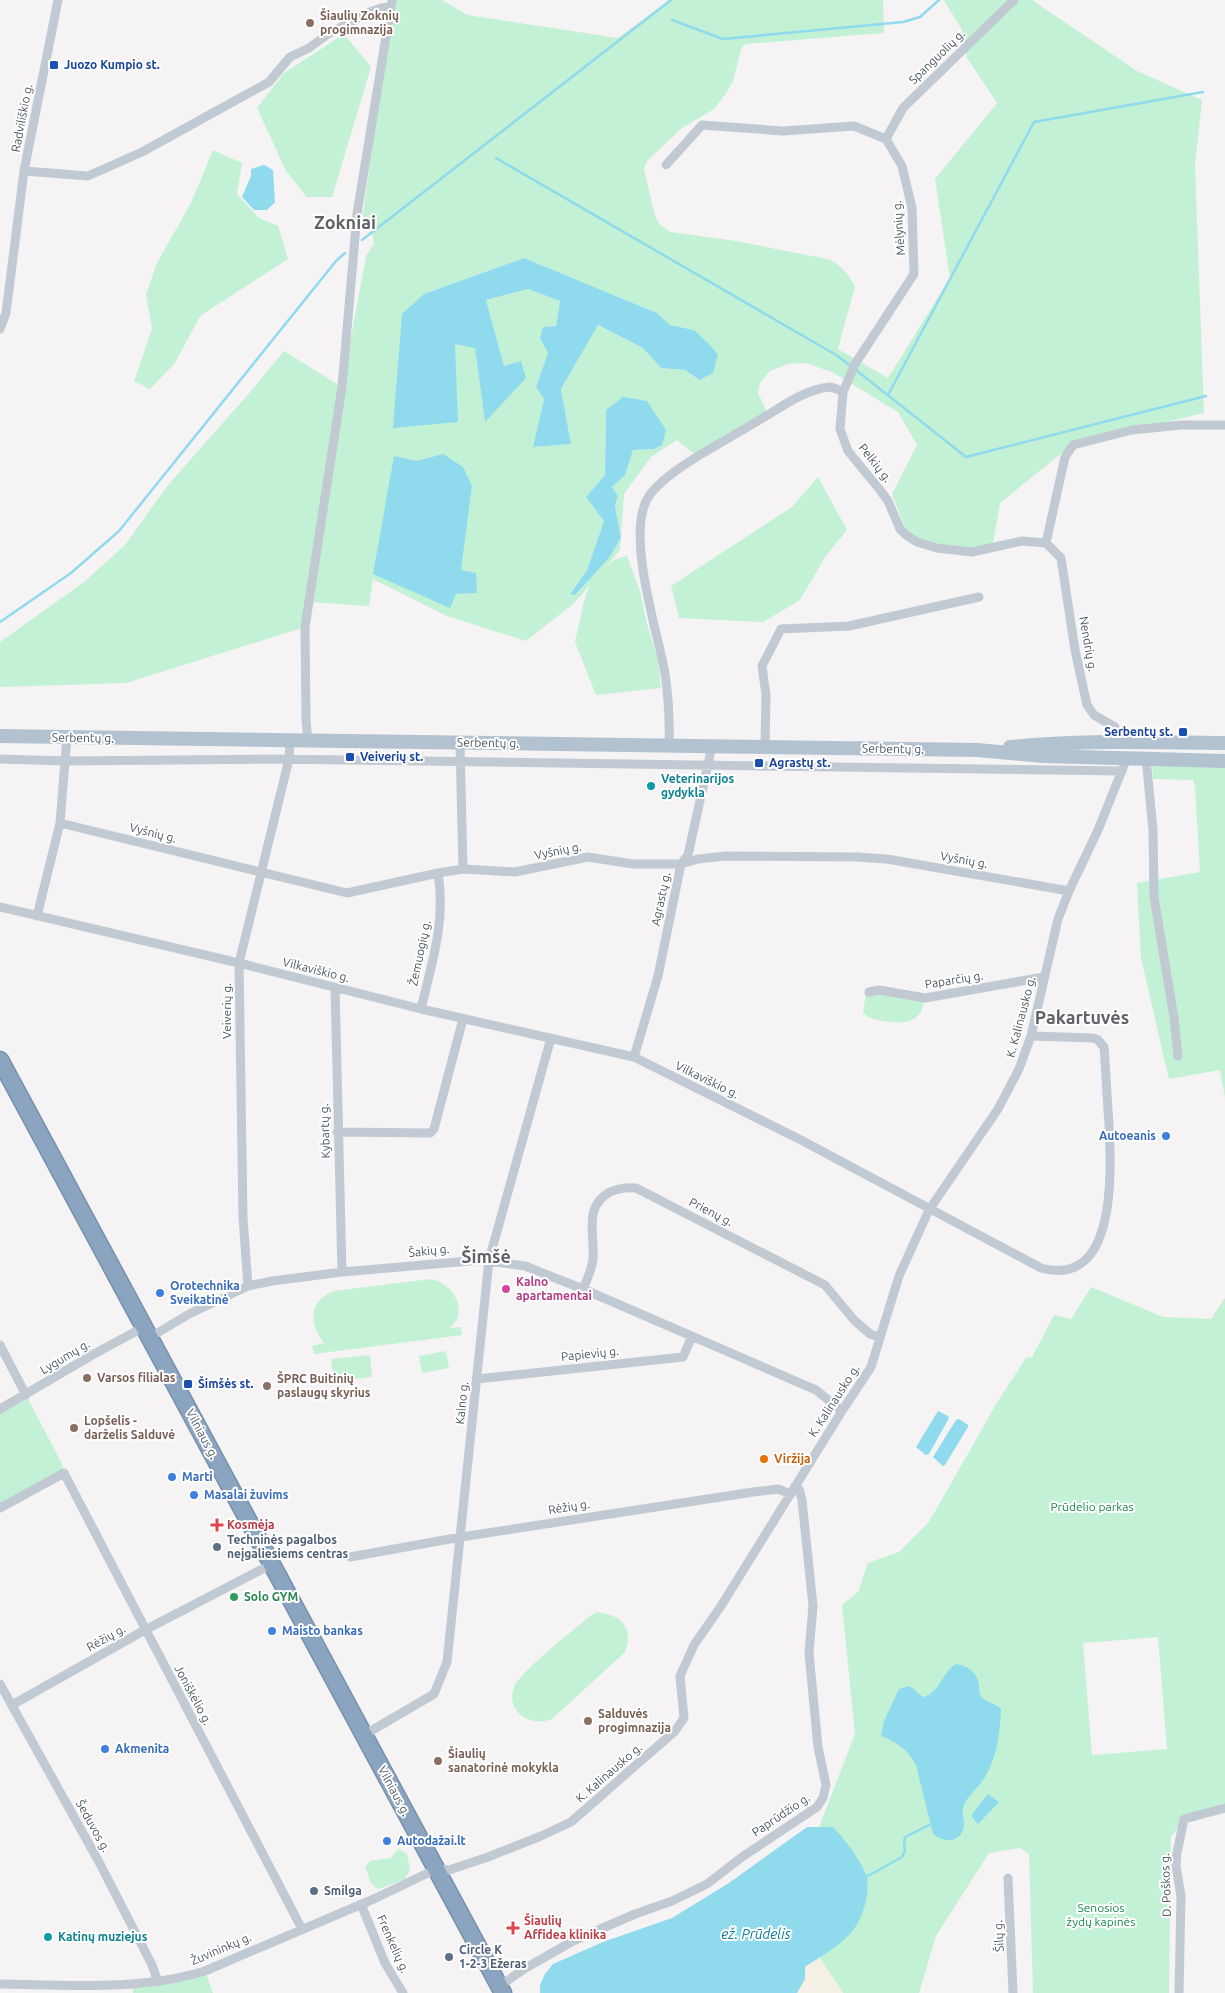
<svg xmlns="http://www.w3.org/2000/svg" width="1225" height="1993" font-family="Ubuntu,sans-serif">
<rect width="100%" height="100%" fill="#f5f3f3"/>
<!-- green -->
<path fill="#c3f1d5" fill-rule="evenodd" d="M392,0H442L467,15L618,38L669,0H883L884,33L745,44L741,49L733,81L727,92L714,109L682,128L647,161L644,169L655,216L660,225L670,232L736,241L827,259C841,264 847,273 855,286L838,349L888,378L950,278L935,179L997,103L967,58L962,30L944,0H1032L1137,71L1202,100L1195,165L1204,413L1073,444L1000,503L993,544L968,549L923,541L910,533L904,526L892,494L917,445L898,412L834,373L807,363L788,364L770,371L760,383L758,393L767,412L694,454L677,440L651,457L624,494L620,550L606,567L614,560L627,556L640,591L647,624L658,661L661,688L596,695L575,642L584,601L590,585L573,604L526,641L447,616L373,579L369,606L308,602L305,627L126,683L0,687V642L84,582L125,545L168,485L245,398L284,351L342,387L366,256L374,244L372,232L363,215ZM524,258L657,313L670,325L694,330L698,380L685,370L661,368L643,348L598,325L561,389L571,444L533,447L544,399L536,387L548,353L541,338L543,327L556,326L560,301L528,289L486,300L504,366L485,421L475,347L455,344L424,294ZM606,410L654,449L633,450L625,475L612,487L618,496L615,506L621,538L609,558L575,594L570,593L587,570L604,521L586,497L605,475ZM394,456L417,461L472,486L460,570L476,593L456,594Z
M344,34L371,67L332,197H307L286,171L257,108L284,73Z
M213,150L242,163L237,194L259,218L278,226L288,259L200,316L175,363L150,389L134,381L152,329L146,294L157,263L191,203Z
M818,477L847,530L825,557L800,600L763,622L679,618L671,586L792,507Z
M1152,762L1225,764V1098L1220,1070L1169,1079L1141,958L1137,883L1200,872L1195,787L1193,780L1153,779Z
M869,992L925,998C921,1024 905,1024 883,1021C875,1019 868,1019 863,1012L866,994Z
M431,1279C453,1283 471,1313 449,1328L461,1327L462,1335L314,1354L312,1346L324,1343C309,1324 308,1302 333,1291Z
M1091,1287L1163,1317L1211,1319L1225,1298V1808L1184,1819L1171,1837L1169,1993H1033L1029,1854L1020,1848L989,1853L936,1936L919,1993H843L819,1957L837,1945L833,1827H819L855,1734L842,1605L858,1592L868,1563L899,1552L929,1522L998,1401L1026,1358L1032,1357L1054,1315L1071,1319ZM1158,1637L1167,1749L1092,1755L1083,1643Z
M446,1351L449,1368L422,1373L419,1356Z
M370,1355L372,1377L334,1382L331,1359Z
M26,1395L62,1464L64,1473L0,1508V1409Z
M597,1612C622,1615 634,1628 625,1652L552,1719C530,1728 505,1711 514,1687C520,1672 575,1629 590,1616Z
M398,1849L407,1854L410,1870L404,1880L378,1889L371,1883L365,1867L370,1861L391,1858Z
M205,1971L213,1993H133V1983Z"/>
<!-- sand -->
<path fill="#f5f0e5" d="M819,1957L843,1993H797L805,1967Z"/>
<!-- water -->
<path fill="#90daee" d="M264,165L273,170L275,202L267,210H254L242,197L251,176V169Z
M524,258L657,313L670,325L694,330L711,346L718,355L713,373L699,380L685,370L661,368L643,348L598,325L561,389L571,444L533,447L544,399L536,387L548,353L540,338L543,327L556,326L560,301L528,289L486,300L504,366L521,361L526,378L485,422L475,348L455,344L458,422L393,428L402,314L424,294Z
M623,397L647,401L666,430L662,445L654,449L633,450L625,475L612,487L618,496L615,506L621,538L609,558L575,595L570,594L587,570L604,521L586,497L605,475L606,410Z
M443,454L463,467L472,486L461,570L476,573L477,593L456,594L450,608L373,574L394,456L417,461Z
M938,1411L948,1416L949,1418L929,1454L926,1455L916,1447Z
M959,1419L968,1425V1427L945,1465L943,1466L933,1457L956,1420Z
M956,1664C968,1666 976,1671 979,1684C979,1688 979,1692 981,1696C985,1702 995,1703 1001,1709C1000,1733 997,1760 983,1780C978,1788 967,1797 964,1805C961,1811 964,1818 964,1824C963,1843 944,1844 933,1834L916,1765C908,1750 897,1742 881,1736L884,1721L899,1689L908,1686C915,1688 917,1694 924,1697C941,1691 942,1672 956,1664Z
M988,1794L999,1802L978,1824L972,1817V1814Z
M807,1827H833C844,1838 863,1863 867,1878C870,1893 863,1917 854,1929C842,1945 821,1956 805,1967V1979L797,1993H540V1985L545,1974L553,1964L603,1942L672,1918L729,1883Z"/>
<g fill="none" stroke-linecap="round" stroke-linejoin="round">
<!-- stream -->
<path stroke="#90daee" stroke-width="2.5" d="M672,20L723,39L903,22L920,17L939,0
M496,158L836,355L851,366
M362,240L671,0
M856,370L966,457L1206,396
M888,395L1034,122L1203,92
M0,622L71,573L119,531L336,261L345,253
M866,1877L902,1857L905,1851L904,1844L905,1837L929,1825"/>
<defs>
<path id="highway" d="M0,1060L503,1993"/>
</defs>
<!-- highway casing -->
<use href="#highway" stroke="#7690ad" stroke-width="19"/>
<!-- street -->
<path stroke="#c1cad2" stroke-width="9" d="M886,139L903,108L1014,0
M666,165L702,125L783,131L854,126L886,139L902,166L912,208L914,274L855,364L843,392
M24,171L88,176L142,152L269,82L290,57L309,48L328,34L370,12L381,8L390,7
M0,329L6,313L24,171L58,0
M1046,543L1061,558L1075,650L1087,705L1094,715L1115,727L1119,742
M308,741L306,720L305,627L342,387L357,214L392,0
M460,743L463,869
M669,746C670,722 668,682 662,659C654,621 626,529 649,496C667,470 723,442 751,425C775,412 801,390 829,387C833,387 839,390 843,392L840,429L848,451L880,490L888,501L900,529L906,535L917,542L937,548L972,552L1022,541L1046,543L1065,457L1073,445L1132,430L1181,425H1225
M765,747L766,695L762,666L781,629L849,626L979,597
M1146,758L1153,830L1154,897L1174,1018L1178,1056
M0,759L66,761L274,759L1122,771
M60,823L347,893L438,873L463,869L515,872L588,857L633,864H681L698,859L725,856L857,857L887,859L1069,891
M0,907L239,963L421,1009L634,1057L801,1140L1041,1268C1118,1289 1111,1170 1109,1124C1107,1099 1106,1073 1104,1047L1098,1040L1093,1038L1031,1036
M37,916L60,823L67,737
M335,988L342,1272
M869,992L879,990L925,998L1044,977
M421,1009C432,962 446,921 438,873
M634,1057L658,976L681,864L688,855L712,746
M337,1132L430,1133L434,1129L463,1019
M248,1286L243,1218L239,963L289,759L290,740
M583,1289C587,1280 592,1269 593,1259C595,1236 583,1206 610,1192C619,1188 627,1187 636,1188L825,1285L854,1320L870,1334L879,1337
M149,1338L189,1314L248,1286L272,1281L342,1272L481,1260L525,1266L583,1289L816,1390L842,1411
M0,1345L26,1395
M477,1379L683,1357L692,1336
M0,1409L94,1354L144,1327
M0,1508L64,1473L302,1929
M350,1557L461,1537L753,1492L778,1489L791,1494
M0,1684L99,1862L152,1965L158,1982
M12,1705L145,1630L272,1564
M364,1735L434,1694L447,1662L489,1260L551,1038
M1008,1878L1013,1993
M361,1904L385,1963L403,1993
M0,1984C67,1985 139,1991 205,1971L376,1898L436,1869L449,1870L488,1857L541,1836L571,1822L675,1731L684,1718L680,1676L694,1645L721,1606L842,1411L871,1367L899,1276L929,1210L998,1109L1019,1069L1031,1036L1058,919L1069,891L1098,830L1127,758
M500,1986L524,1969L573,1941L635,1914L672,1901L707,1884L742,1857L817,1807L823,1798L826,1785L818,1747L809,1653L813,1606L802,1500L799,1489L795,1486
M1179,1993L1181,1896L1176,1866L1177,1853L1184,1819L1225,1808"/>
<!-- primary -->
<path stroke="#b3c2d1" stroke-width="14" d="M0,736L977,750L1044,756L1225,761
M1010,747C1082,740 1153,742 1225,743"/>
<!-- highway -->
<use href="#highway" stroke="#8ba5c1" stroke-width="16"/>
</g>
<!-- markers -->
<g fill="#8d6e63" stroke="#fff" stroke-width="2">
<circle cx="310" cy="23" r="5"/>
<circle cx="87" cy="1378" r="5"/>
<circle cx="267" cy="1386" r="5"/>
<circle cx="74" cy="1428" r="5"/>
<circle cx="588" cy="1721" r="5"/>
<circle cx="438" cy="1761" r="5"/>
</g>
<g fill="#1a4fb4" stroke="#fff" stroke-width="2">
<rect x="49" y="60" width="10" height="10" rx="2.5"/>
<rect x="1178" y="727" width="10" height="10" rx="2.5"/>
<rect x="345" y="752" width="10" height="10" rx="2.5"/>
<rect x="754" y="758" width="10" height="10" rx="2.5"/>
<rect x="183" y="1379" width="10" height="10" rx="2.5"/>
</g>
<g fill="#0f9aa8" stroke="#fff" stroke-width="2">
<circle cx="651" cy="786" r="5"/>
<circle cx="48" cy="1937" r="5"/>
</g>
<g fill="#3f7fe0" stroke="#fff" stroke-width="2">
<circle cx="1166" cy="1136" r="5"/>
<circle cx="160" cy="1293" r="5"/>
<circle cx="172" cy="1477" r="5"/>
<circle cx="194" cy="1495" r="5"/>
<circle cx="272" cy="1631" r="5"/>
<circle cx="105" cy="1749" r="5"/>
<circle cx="387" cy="1841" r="5"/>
</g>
<circle fill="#d1479c" stroke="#fff" stroke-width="2" cx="506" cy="1289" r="5"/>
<circle fill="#e8710a" stroke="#fff" stroke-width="2" cx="764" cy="1459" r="5"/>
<g fill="#e0444e" stroke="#fff" stroke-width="2">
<path d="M214.5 1517.5h5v5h5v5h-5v5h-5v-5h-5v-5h5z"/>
<path d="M510.5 1920.5h5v5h5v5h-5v5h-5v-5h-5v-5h5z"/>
</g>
<g fill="#5c6f8a" stroke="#fff" stroke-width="2">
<circle cx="217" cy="1547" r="5"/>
<circle cx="314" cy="1891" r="5"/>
<circle cx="449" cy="1957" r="5"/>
</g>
<circle fill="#2e9e5b" stroke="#fff" stroke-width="2" cx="234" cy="1597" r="5"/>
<g text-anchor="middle" stroke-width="4" stroke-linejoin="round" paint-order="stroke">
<!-- education labels -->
<g font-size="12" font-weight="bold" fill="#785e54" stroke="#fff" text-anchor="start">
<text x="320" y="20">Šiaulių Zoknių<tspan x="320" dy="14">progimnazija</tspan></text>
<text x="97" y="1382">Varsos filialas</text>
<text x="277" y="1383">ŠPRC Buitinių<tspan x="277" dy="14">paslaugų skyrius</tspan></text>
<text x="84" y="1425">Lopšelis -<tspan x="84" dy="14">darželis Salduvė</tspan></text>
<text x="598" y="1718">Salduvės<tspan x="598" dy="14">progimnazija</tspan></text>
<text x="448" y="1758">Šiaulių<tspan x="448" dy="14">sanatorinė mokykla</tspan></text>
</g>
<!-- street labels -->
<g font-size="12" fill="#4a5661" stroke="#fff">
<text transform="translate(937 57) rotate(-44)" y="4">Spanguolių g.</text>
<text transform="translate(22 118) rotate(-79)" y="4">Radviliškio g.</text>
<text transform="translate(899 228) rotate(-94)" y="4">Mėlynių g.</text>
<text transform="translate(875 463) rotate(52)" y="4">Pelkių g.</text>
<text transform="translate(1088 644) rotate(80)" y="4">Nendrių g.</text>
<text transform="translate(83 738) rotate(1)" y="4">Serbentų g.</text>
<text transform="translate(488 743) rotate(1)" y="4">Serbentų g.</text>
<text transform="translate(893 749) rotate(1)" y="4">Serbentų g.</text>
<text transform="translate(153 833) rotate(14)" y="4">Vyšnių g.</text>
<text transform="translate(558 851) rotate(-11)" y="4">Vyšnių g.</text>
<text transform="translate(964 860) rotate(10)" y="4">Vyšnių g.</text>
<text transform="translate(661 899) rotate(-78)" y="4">Agrastų g.</text>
<text transform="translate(420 953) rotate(-78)" y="4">Žemuogių g.</text>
<text transform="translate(316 970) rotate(14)" y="4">Vilkaviškio g.</text>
<text transform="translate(954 980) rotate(-9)" y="4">Paparčių g.</text>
<text transform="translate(227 1011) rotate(-90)" y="4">Veiverių g.</text>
<text transform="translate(1021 1017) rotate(-75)" y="4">K. Kalinausko g.</text>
<text transform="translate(707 1080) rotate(26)" y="4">Vilkaviškio g.</text>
<text transform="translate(325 1131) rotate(-92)" y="4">Kybartų g.</text>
<text transform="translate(711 1212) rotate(27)" y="4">Prienų g.</text>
<text transform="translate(429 1251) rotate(-6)" y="4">Šakių g.</text>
<text transform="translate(590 1354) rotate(-6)" y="4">Papievių g.</text>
<text transform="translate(65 1357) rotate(-31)" y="4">Lygumų g.</text>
<text transform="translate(834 1401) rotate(-57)" y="4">K. Kalinausko g.</text>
<text transform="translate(462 1403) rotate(-84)" y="4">Kalno g.</text>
<text transform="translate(202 1434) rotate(62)" y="4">Vilniaus g.</text>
<text transform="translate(569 1507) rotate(-9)" y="4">Rėžių g.</text>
<text transform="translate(106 1638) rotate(-29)" y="4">Rėžių g.</text>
<text transform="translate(193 1695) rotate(62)" y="4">Joniškėlio g.</text>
<text transform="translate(609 1773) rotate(-41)" y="4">K. Kalinausko g.</text>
<text transform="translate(394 1791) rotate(62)" y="4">Vilniaus g.</text>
<text transform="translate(781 1815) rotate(-34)" y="4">Paprūdžio g.</text>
<text transform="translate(93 1826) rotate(61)" y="4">Šeduvos g.</text>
<text transform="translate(1166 1885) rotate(-92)" y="4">D. Poškos g.</text>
<text transform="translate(999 1936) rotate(-93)" y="4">Šilų g.</text>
<text transform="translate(393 1944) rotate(66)" y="4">Frenkelių g.</text>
<text transform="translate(221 1949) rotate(-23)" y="4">Žuvininkų g.</text>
</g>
<!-- transit labels -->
<g font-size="12" font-weight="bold" fill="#164399" stroke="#fff" text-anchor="start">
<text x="64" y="69">Juozo Kumpio st.</text>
<text x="1173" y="736" text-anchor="end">Serbentų st.</text>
<text x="360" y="761">Veiverių st.</text>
<text x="769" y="767">Agrastų st.</text>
<text x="198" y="1388">Šimšės st.</text>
</g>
<!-- culture labels -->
<g font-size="12" font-weight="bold" fill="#0d838f" stroke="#fff" text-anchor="start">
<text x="661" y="783">Veterinarijos<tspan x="661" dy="14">gydykla</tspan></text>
<text x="58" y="1941">Katinų muziejus</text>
</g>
<!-- shop labels -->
<g font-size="12" font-weight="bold" fill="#366cbe" stroke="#fff" text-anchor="start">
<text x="1156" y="1140" text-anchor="end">Autoeanis</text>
<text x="170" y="1290">Orotechnika<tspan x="170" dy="14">Sveikatinė</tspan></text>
<text x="182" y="1481">Marti</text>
<text x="204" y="1499">Masalai žuvims</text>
<text x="282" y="1635">Maisto bankas</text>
<text x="115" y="1753">Akmenita</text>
<text x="397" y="1845">Autodažai.lt</text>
</g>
<!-- hotel labels -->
<g font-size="12" font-weight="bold" fill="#b23c85" stroke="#fff" text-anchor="start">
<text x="516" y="1286">Kalno<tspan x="516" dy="14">apartamentai</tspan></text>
</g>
<!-- food labels -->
<g font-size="12" font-weight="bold" fill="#c56008" stroke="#fff" text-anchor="start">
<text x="774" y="1463">Viržija</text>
</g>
<!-- park labels -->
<g font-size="12" fill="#17864f" stroke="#fff">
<text x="1092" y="1511">Prūdelio parkas</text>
<text x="1101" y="1912">Senosios<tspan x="1101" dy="14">žydų kapinės</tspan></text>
</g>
<!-- health labels -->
<g font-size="12" font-weight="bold" fill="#be3a42" stroke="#fff" text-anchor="start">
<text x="227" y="1529">Kosmėja</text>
<text x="524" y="1925">Šiaulių<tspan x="524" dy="14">Affidea klinika</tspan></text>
</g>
<!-- service labels -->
<g font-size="12" font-weight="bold" fill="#4e5e75" stroke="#fff" text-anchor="start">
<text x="227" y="1544">Techninės pagalbos<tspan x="227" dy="14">neįgaliesiems centras</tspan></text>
<text x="324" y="1895">Smilga</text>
<text x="459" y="1954">Circle K<tspan x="459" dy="14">1-2-3 Ežeras</tspan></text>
</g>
<!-- leisure labels -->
<g font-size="12" font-weight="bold" fill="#27864d" stroke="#fff" text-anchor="start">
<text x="244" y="1601">Solo GYM</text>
</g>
<!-- water labels -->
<g font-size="14" font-style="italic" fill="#0c7c9b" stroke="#fff">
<text x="756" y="1939">ež. Prūdelis</text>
</g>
<!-- district labels -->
<g font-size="18" font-weight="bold" fill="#5f6368" stroke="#fff">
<text x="345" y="229">Zokniai</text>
<text x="1082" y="1024">Pakartuvės</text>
<text x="486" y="1263">Šimšė</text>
</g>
</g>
</svg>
